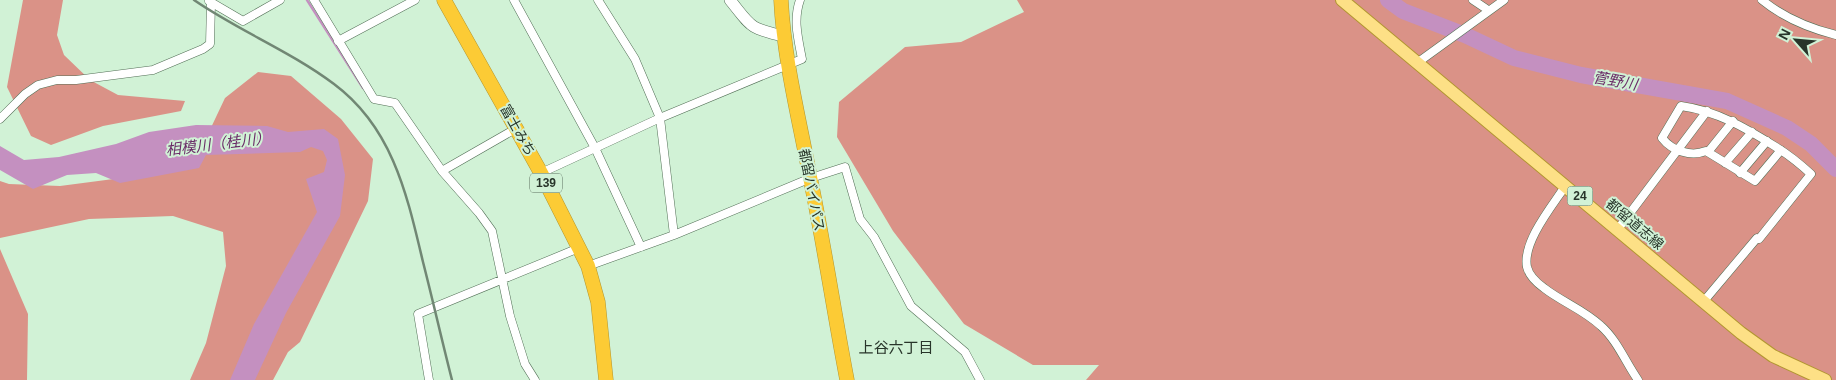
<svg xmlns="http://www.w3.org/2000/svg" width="1836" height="380" font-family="Helvetica,'Noto Sans JP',sans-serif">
<rect width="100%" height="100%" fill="#d1f2d6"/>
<!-- forest -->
<path fill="#da9287" d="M23,0H63L57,35L64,55L90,80L118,95L185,101L181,111L103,126L51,145L31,136L7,87Z
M1017,0H1836V380H1086L1099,365H1033L964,324L893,231L837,137L839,102L905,47L961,42L1024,12Z
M258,72L291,76L341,119L373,159L368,201L300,342L288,352L273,380H190L206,343L226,266L223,232L173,216L89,219L0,238V181L9,184L60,186L144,175L199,153L225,98Z
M0,249L28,314L27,380H0Z"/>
<!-- water -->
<path fill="#c490c0" d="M196,125L267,126L288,132L324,129L338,139L345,175L340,216L286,313L255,380H230L254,324L317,212L306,179L324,172L327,160L323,151L311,147L300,152L206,155L199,168L120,183L96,173L67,175L33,189L0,170V146L24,160L59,157L116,144L149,132Z"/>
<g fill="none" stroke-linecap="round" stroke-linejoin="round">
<!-- stream -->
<path stroke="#c490c0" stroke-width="2.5" d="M307,0L363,88"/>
<!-- river -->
<path stroke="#c490c0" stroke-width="16" d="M1388,0L1403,11L1465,35L1514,58L1581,75L1727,101L1787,128L1811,144L1836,169"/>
<defs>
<path id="street" d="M314,0L374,99L395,103L442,171L479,213L492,231L510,316L525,364L535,380
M514,0L595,148L641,247
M598,0L635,59L660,118L674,235
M1473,0L1488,10
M1762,0C1784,18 1808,28 1836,35
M209,1L243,21L280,0
M338,41L415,0
M1417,63L1504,0
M0,119L25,94L38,85L57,80H76L153,70L203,49L210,44L211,3
M1708,152L1733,121
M1725,163L1752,132
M442,171L517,128
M541,173L660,118L802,59C798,38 793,20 800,0
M1740,173L1767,141
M1566,185C1553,205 1522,242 1527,267C1529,275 1537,283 1544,288C1562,302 1584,310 1601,326C1617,340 1626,363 1638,380
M1618,229L1707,111
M588,266L674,235L811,178L845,167L860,219L874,237L911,306L965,352L980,380
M1704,301L1757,238L1759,239L1811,174C1800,164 1789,155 1776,147C1746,128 1717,111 1681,106L1662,138C1672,151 1691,157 1706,151L1755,181L1781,150
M429,380L418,314L579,248"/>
<path id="secondary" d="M730,0C751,26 748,28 783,36"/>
<path id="primary" d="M1342,0L1741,333L1773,356L1825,380"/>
<path id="highway" d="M444,0L541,173L588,266L598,302L606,380
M781,0C784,60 799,118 810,177C824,244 834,312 847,380"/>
</defs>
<!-- street casing -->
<use href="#street" stroke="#526f56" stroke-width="9"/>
<!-- secondary casing -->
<use href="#secondary" stroke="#526f56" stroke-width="12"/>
<!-- primary casing -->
<use href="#primary" stroke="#b29631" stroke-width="14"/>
<!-- highway casing -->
<use href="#highway" stroke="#b29631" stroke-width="15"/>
<!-- street -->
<use href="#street" stroke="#fff" stroke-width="8"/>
<!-- secondary -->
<use href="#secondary" stroke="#fff" stroke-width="11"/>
<!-- primary -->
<use href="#primary" stroke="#fde086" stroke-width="12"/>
<!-- highway -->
<use href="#highway" stroke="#fccb35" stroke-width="14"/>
<!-- rail -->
<path stroke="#718774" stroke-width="2.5" d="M194,0C239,31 290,51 334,84C393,128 407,195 423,262C433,301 442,341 452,380"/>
</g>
<g text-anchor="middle" stroke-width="4" stroke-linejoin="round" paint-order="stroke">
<!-- shield labels -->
<g fill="#d1f2d6" stroke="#5b6e5e" stroke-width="1">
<rect x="530" y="173.5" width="32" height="19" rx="4"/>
<rect x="1567.5" y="186.5" width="25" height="19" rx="4"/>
</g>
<g font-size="12" font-weight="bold" fill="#28352a">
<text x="546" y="187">139</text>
<text x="1580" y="200">24</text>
</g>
<!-- street labels -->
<g font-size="14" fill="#28352a" stroke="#d1f2d6">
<text transform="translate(518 130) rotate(61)" y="5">富士みち</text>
<text transform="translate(812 190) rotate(79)" y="5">都留バイパス</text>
<text transform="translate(1635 224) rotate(40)" y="5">都留道志線</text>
</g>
<!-- water labels -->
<g font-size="15" font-style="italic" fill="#6a2b67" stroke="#d1f2d6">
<text transform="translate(1615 81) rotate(10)" y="5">菅野川</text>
<text transform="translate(218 144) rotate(-7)" y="5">相模川（桂川）</text>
</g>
<!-- neighbourhood labels -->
<g font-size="15" fill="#28352a" stroke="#d1f2d6">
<text x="896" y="353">上谷六丁目</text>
</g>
</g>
<!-- north arrow -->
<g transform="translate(1796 40) rotate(297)" stroke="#d1f2d6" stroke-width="4" paint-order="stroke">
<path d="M0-4L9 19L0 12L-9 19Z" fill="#28352a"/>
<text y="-8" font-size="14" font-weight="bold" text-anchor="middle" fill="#28352a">N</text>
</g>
</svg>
